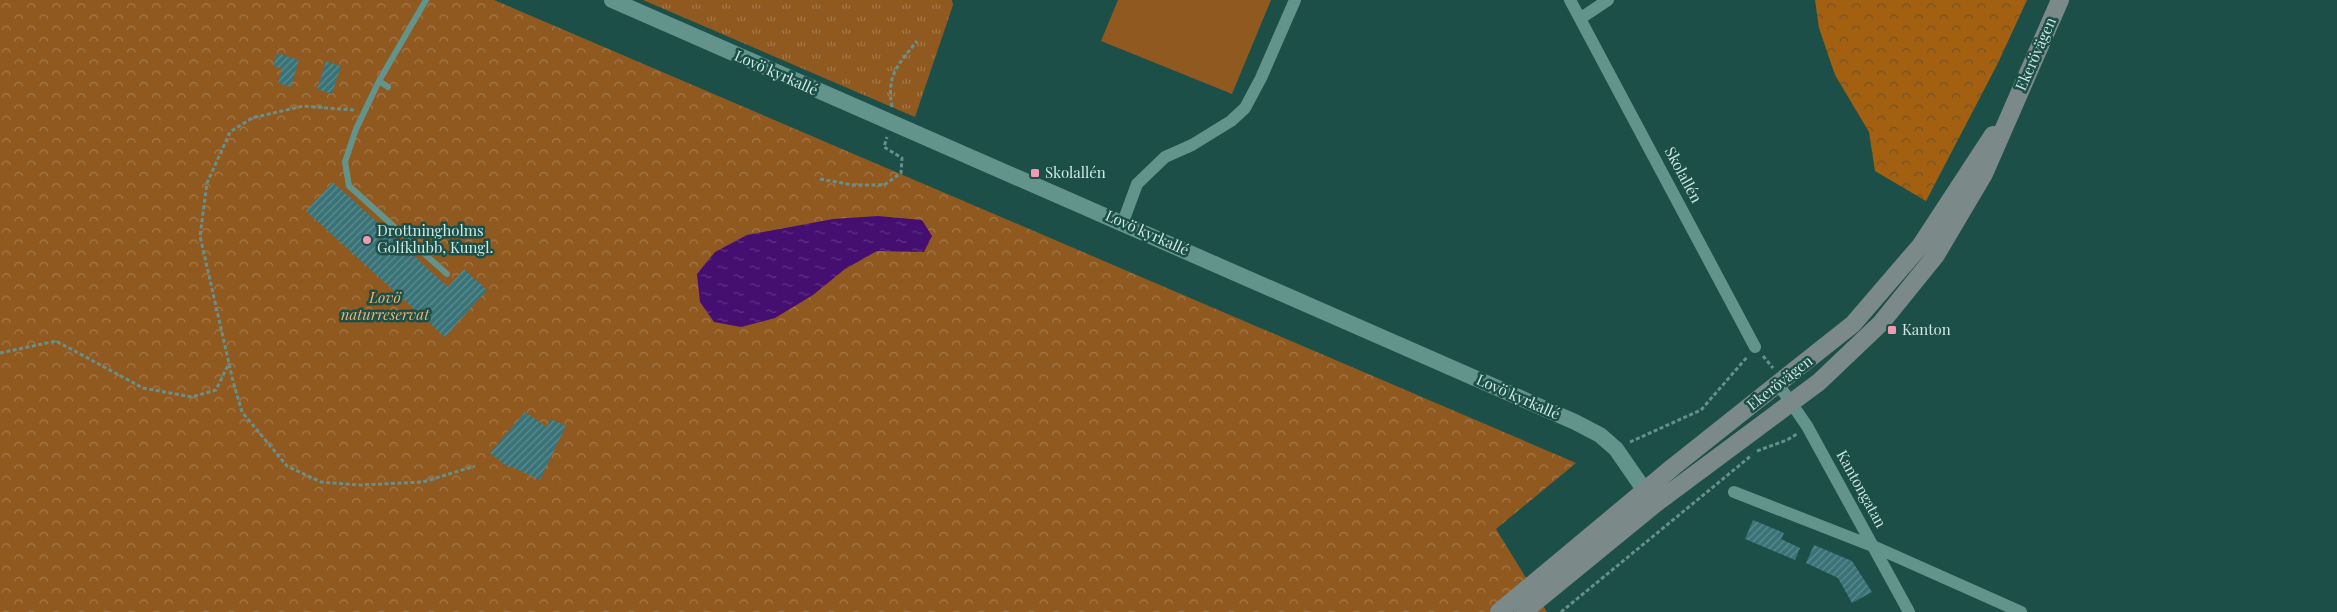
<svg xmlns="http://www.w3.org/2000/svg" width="2337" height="612" font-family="'Playfair Display',serif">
<defs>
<pattern id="grass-tufts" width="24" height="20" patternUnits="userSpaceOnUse" patternTransform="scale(1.25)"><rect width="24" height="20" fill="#905920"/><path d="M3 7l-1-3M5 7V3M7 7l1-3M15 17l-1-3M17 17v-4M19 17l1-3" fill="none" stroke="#a3794b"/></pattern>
<pattern id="forest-crowns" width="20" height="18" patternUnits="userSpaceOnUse" patternTransform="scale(1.25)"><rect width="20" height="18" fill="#a36010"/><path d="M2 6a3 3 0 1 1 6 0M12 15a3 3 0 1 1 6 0" fill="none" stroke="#765427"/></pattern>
<pattern id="park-crowns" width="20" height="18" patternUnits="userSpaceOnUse" patternTransform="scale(1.25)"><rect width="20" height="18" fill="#905920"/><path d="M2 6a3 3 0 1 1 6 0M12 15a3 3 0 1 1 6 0" fill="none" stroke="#a3794b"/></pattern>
<pattern id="water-ripples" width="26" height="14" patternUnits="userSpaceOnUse" patternTransform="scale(1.25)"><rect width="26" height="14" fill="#450f71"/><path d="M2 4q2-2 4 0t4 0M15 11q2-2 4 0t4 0" fill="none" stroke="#5f3285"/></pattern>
<pattern id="building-hatch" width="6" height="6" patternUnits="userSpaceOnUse" patternTransform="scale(1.25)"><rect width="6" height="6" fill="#397277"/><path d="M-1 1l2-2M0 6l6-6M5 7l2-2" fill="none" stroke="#5e8d90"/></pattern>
</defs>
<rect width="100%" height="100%" fill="#1c4f48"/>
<!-- grass -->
<path fill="url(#grass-tufts)" d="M643,0H952L953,5L915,117Z"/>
<!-- forest -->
<path fill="url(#forest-crowns)" d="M1815,0H2027L1998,63L1926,201L1875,171L1869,132L1835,75L1819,28Z"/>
<!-- park -->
<path fill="url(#park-crowns)" d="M0,0H494L1576,463L1496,529L1547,612H0Z"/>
<!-- pitch -->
<path fill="#905920" d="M1118,0H1271L1232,94L1101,41Z"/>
<!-- water -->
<path fill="url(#water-ripples)" d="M878,216L922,220L932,236L924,252L877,251L845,269L813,295L775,318L741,327L714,322L700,302L697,274L715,252L747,235L833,219Z"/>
<!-- building -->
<path fill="url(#building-hatch)" d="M277,53L299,60L291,87L278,83L282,69L273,66Z
M326,61L341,66L332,94L317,89Z
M333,182L448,287L464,269L487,290L445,337L306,211Z
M525,412L547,427L551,419L566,426L540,480L510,466L509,468L490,453Z
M1753,520L1784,533L1781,539L1800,548L1795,560L1745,539Z
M1814,545L1852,561L1872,592L1852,603L1838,578L1806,563Z"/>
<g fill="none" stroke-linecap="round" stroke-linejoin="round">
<!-- path -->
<path stroke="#68908a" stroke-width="3" stroke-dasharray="4 2.5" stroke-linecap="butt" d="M892,107C886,75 898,65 917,41
M354,110L303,106L252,118L230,132L207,183L200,236L233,381L242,412L287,466L321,482L360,485L423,482L475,466
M820,179L853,185H884L901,173L902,158L884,147L887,137
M0,353L56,341L143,388L192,397L216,390L229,363
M1763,356L1773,368
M1630,442L1701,410L1748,356
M1757,451L1787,440L1797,434
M1561,612L1752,455"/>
<!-- service -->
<path stroke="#62948c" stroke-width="6" d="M426,0L379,81L356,129L345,162L349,186L447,274
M379,81L388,87"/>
<!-- minor -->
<path stroke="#62948c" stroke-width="12" d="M1570,0L1755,347
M1581,18L1608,0
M1123,222L1137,184L1165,157L1192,145L1231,121L1245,108L1261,78L1295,0
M1778,384L1807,426L1909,612
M1734,492L1875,547L2021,612"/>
<!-- tertiary -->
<path stroke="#62948c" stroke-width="16" d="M612,0L1575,422L1600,435L1616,449L1652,501"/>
<!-- secondary -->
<path stroke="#7c8989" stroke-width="18" d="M1499,612L1673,467L1853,324L1921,245L1993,135
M1523,612L1655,504L1819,382L1881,323L1936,255L1984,174L2060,0"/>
</g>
<!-- markers -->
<g fill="#f19ab1" stroke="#1c4f48" stroke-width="2">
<rect x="1030" y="168" width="10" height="10" rx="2.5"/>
<circle cx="367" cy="240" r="5"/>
<rect x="1887" y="325" width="10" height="10" rx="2.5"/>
</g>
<g text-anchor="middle" stroke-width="5" stroke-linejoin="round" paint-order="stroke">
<!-- street labels -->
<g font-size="15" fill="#cde7e2" stroke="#1c4f48">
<text transform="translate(2036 54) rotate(-66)" y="5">Ekerövägen</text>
<text transform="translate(776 73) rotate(24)" y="5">Lovö kyrkallé</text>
<text transform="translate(1683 175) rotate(62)" y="5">Skolallén</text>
<text transform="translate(1147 233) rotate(24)" y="5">Lovö kyrkallé</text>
<text transform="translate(1780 383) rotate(-38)" y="5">Ekerövägen</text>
<text transform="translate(1518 397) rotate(24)" y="5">Lovö kyrkallé</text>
<text transform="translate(1861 489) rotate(61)" y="5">Kantongatan</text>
</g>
<!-- poi labels -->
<g font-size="15" fill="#cde7e2" stroke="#1c4f48" text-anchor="start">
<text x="1045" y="178">Skolallén</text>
<text x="377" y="236">Drottningholms<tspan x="377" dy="17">Golfklubb, Kungl.</tspan></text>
<text x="1902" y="335">Kanton</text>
</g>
<!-- park labels -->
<g font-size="15" font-style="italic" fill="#f2b174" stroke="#1c4f48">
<text x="385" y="303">Lovö<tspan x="385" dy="17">naturreservat</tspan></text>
</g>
</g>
</svg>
